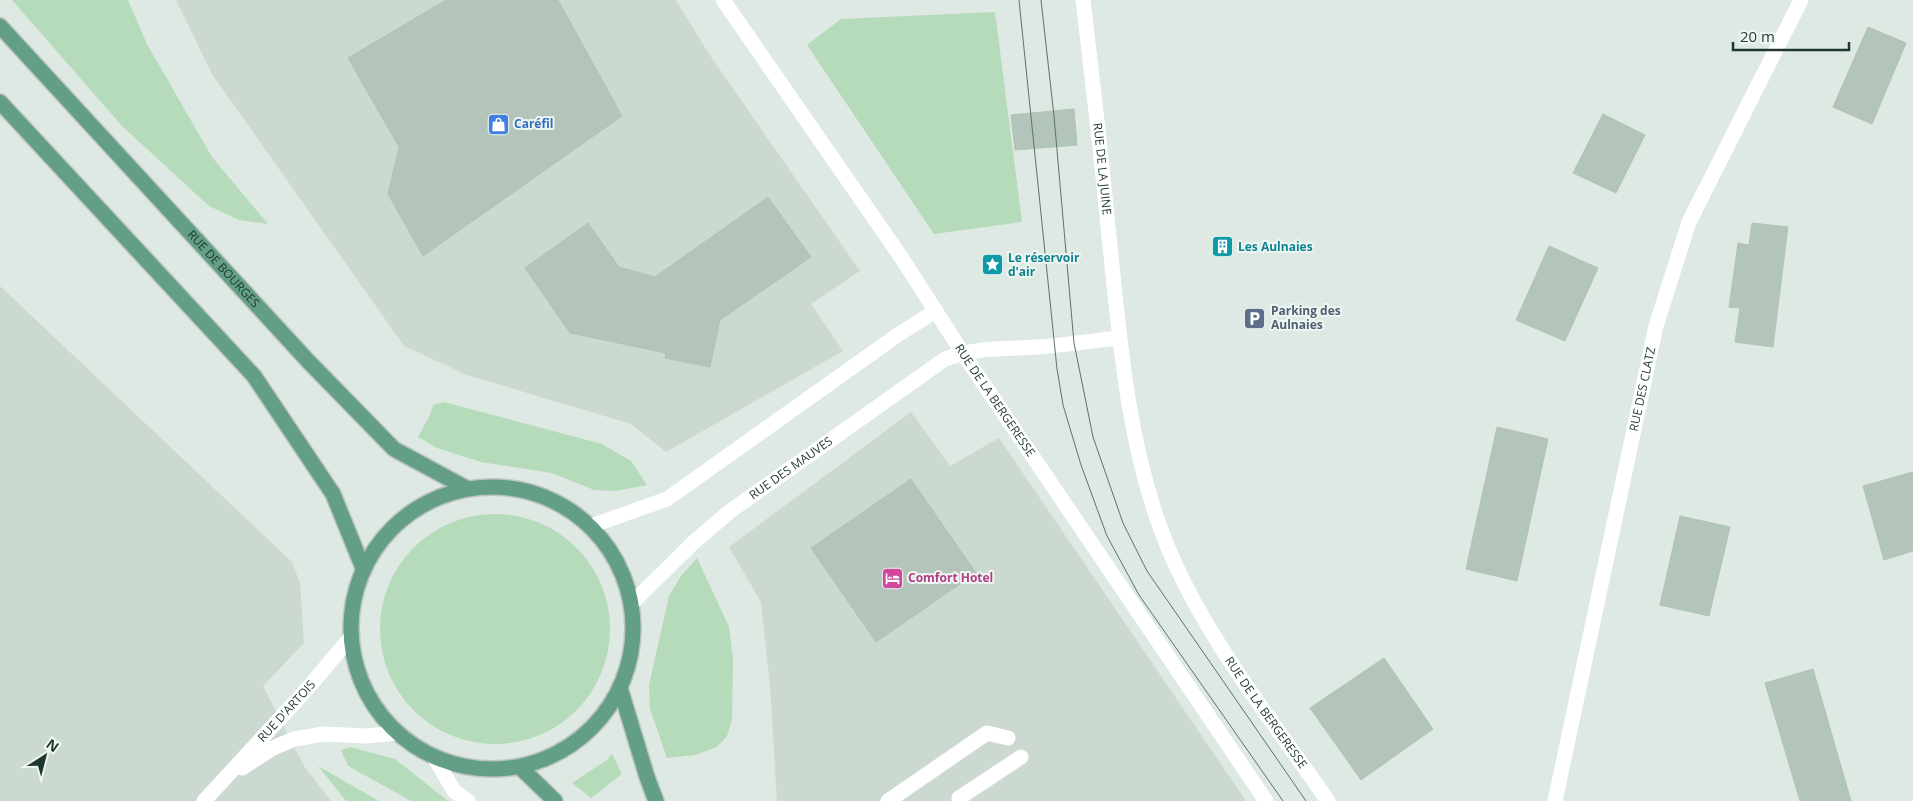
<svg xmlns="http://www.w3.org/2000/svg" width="1913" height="801" font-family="'Open Sans',sans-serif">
<rect width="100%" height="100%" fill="#dde9e2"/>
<!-- built -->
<path fill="#ccd9d1" d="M176,0H676L709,54L860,271L811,304L843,351L666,452L631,424L467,375L404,346L212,74Z
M0,286L292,562L300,583L304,643L263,686L304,766L331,801H0Z
M911,412L950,466L999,438L1246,801H777L770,686L761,602L729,547Z"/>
<!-- green -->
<path fill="#b6dbba" d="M12,0H128L147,44L212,157L268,224L239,220L209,206L122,126Z
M995,12L1022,222L934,234L807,45L841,19Z
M444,402L602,444L631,461L647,485L615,491L594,490L552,473L481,462L437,448L418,437L430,415L433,405Z
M380 629a115 115 0 1 1 230 0a115 115 0 1 1-230 0Z
M697,558L729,627L733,659L732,719L727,736L717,747L695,755L667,758L650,709L649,685L669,596L681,576Z
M350,747L395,759L448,801H411L348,766L341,750Z
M612,754L622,774L591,798L572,783L607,760Z
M318,766L379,801H346Z"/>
<!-- building -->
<path fill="#b3c4bb" stroke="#b0c3b8" d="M446,0H558L622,116L423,256L388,194L399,147L348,58Z
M1868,27L1906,43L1872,124L1833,107Z
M1074,109L1077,145L1015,150L1011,115Z
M1603,114L1645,135L1616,193L1573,173Z
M768,197L811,257L720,320L710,367L665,358L666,353L570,333L525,268L588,223L619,267L655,277Z
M1752,223L1788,227L1773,347L1735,342L1740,308L1729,307L1738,243L1749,245Z
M1549,246L1598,268L1565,341L1516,320Z
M1497,427L1548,439L1517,581L1466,569Z
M1913,472V551L1884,560L1863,486Z
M911,479L976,573L876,642L811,548Z
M1680,516L1730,527L1709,616L1660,605Z
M1384,658L1433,729L1361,780L1310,708Z
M1813,669L1851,801H1800L1765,683Z"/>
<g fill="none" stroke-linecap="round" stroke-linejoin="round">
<defs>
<g id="primary">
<path id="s6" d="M0,26L308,361L394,449L466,488"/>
<path d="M0,102L254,376L333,494L363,568"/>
<circle cx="492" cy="628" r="141"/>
<path d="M620,688L647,777L656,801"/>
<path d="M520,767L555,801"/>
</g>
</defs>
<!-- primary casing -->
<use href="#primary" stroke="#bcc3c0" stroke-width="18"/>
<!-- lane -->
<path stroke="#fff" stroke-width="15" d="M434,757L454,791L468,801
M888,801L987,733L1008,738
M961,801L959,798L1021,757"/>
<!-- street -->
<g stroke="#fff" stroke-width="15">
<path id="s1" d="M723,0L901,257L962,352L1266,801"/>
<path id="s2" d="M1083,0C1092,76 1101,151 1108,227C1119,328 1125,430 1160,527C1196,627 1268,714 1328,801"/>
<path d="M591,526L667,499L899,334L936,311"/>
<path id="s3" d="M632,603L694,542L729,512L945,359C977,347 1004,349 1037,347C1064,345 1092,341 1119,338"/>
<path d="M242,768L273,748L294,739L324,734L366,736L397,733"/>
<path id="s4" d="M204,801L308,688L350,638"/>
<path id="s5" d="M1555,801L1656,326L1689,222L1801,0"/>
</g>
<!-- primary -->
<use href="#primary" stroke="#629f86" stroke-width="15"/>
<!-- tram -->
<path stroke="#597469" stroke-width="1" d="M1019,0L1057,369L1063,405L1081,465L1107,536L1139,595L1283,801
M1041,0L1054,116L1074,343L1093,437L1123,523L1147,571L1306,801"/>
</g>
<!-- icons -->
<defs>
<symbol id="shop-square" viewBox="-11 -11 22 22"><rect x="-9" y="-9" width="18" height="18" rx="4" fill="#3f7fe0" stroke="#eef6f1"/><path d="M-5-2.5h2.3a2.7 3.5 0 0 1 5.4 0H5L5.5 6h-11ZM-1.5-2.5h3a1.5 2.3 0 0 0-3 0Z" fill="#fff"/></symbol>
<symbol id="building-square" viewBox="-11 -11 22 22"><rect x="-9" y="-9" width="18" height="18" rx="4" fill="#0f9aa8" stroke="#eef6f1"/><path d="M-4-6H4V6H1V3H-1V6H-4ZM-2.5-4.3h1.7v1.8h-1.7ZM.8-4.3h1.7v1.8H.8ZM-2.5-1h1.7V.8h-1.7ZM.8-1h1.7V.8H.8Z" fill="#fff"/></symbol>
<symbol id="sight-square" viewBox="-11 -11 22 22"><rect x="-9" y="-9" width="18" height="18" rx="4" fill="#0f9aa8" stroke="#eef6f1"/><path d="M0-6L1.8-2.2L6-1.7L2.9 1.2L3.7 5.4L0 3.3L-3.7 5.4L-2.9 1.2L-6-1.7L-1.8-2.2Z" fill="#fff"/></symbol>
<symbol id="parking-square" viewBox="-11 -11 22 22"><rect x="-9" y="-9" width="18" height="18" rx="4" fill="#5c6f8a" stroke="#eef6f1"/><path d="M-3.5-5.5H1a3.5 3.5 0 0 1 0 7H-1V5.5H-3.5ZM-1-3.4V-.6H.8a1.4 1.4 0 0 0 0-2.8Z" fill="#fff"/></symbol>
<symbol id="hotel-square" viewBox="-11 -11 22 22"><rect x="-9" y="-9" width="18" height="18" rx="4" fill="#d1479c" stroke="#eef6f1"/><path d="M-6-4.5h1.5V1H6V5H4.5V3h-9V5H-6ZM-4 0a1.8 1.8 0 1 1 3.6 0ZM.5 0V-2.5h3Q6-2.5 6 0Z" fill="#fff"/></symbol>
</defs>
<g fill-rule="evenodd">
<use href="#shop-square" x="486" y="112" width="25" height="25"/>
<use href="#building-square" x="1210" y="234" width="25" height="25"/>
<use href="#sight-square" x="980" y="252" width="25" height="25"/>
<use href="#parking-square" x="1242" y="306" width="25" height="25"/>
<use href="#hotel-square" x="880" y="566" width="25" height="25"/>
</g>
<g text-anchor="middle" stroke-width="4" stroke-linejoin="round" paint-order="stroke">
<!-- shop labels -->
<g font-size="12" font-weight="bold" fill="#366cbe" stroke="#eef6f1" text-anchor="start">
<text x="514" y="128">Caréfil</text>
</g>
<!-- street labels -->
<g font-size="12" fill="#1f382e" stroke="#eef6f1">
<text dy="4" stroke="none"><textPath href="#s2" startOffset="170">RUE DE LA JUINE</textPath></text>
<text dy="4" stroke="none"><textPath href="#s6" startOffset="330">RUE DE BOURGES</textPath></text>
<text dy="4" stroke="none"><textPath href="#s5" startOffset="421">RUE DES CLATZ</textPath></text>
<text dy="4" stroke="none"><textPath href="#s1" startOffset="484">RUE DE LA BERGERESSE</textPath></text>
<text dy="4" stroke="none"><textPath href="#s3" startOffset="209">RUE DES MAUVES</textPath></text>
<text dy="4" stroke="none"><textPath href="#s4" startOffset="122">RUE D'ARTOIS</textPath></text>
<text dy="4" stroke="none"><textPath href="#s2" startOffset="748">RUE DE LA BERGERESSE</textPath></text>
</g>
<!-- culture labels -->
<g font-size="12" font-weight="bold" fill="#0d838f" stroke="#eef6f1" text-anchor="start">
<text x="1238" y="251">Les Aulnaies</text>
<text x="1008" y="262">Le réservoir<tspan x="1008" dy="14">d'air</tspan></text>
</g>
<!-- service labels -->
<g font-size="12" font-weight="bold" fill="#4e5e75" stroke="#eef6f1" text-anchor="start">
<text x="1271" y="315">Parking des<tspan x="1271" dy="14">Aulnaies</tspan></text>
</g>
<!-- hotel labels -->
<g font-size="12" font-weight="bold" fill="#b23c85" stroke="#eef6f1" text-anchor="start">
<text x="908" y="582">Comfort Hotel</text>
</g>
</g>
<!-- north arrow -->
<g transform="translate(45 756) rotate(36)" stroke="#eef6f1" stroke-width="4" paint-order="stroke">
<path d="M0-4L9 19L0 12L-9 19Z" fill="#1f382e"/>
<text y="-8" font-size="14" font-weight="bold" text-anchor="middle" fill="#1f382e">N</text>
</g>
<!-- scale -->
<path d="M1733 42v8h116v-8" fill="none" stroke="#1f382e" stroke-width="2.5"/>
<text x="1740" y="42" font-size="15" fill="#1f382e" stroke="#eef6f1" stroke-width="4" paint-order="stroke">20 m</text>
</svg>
